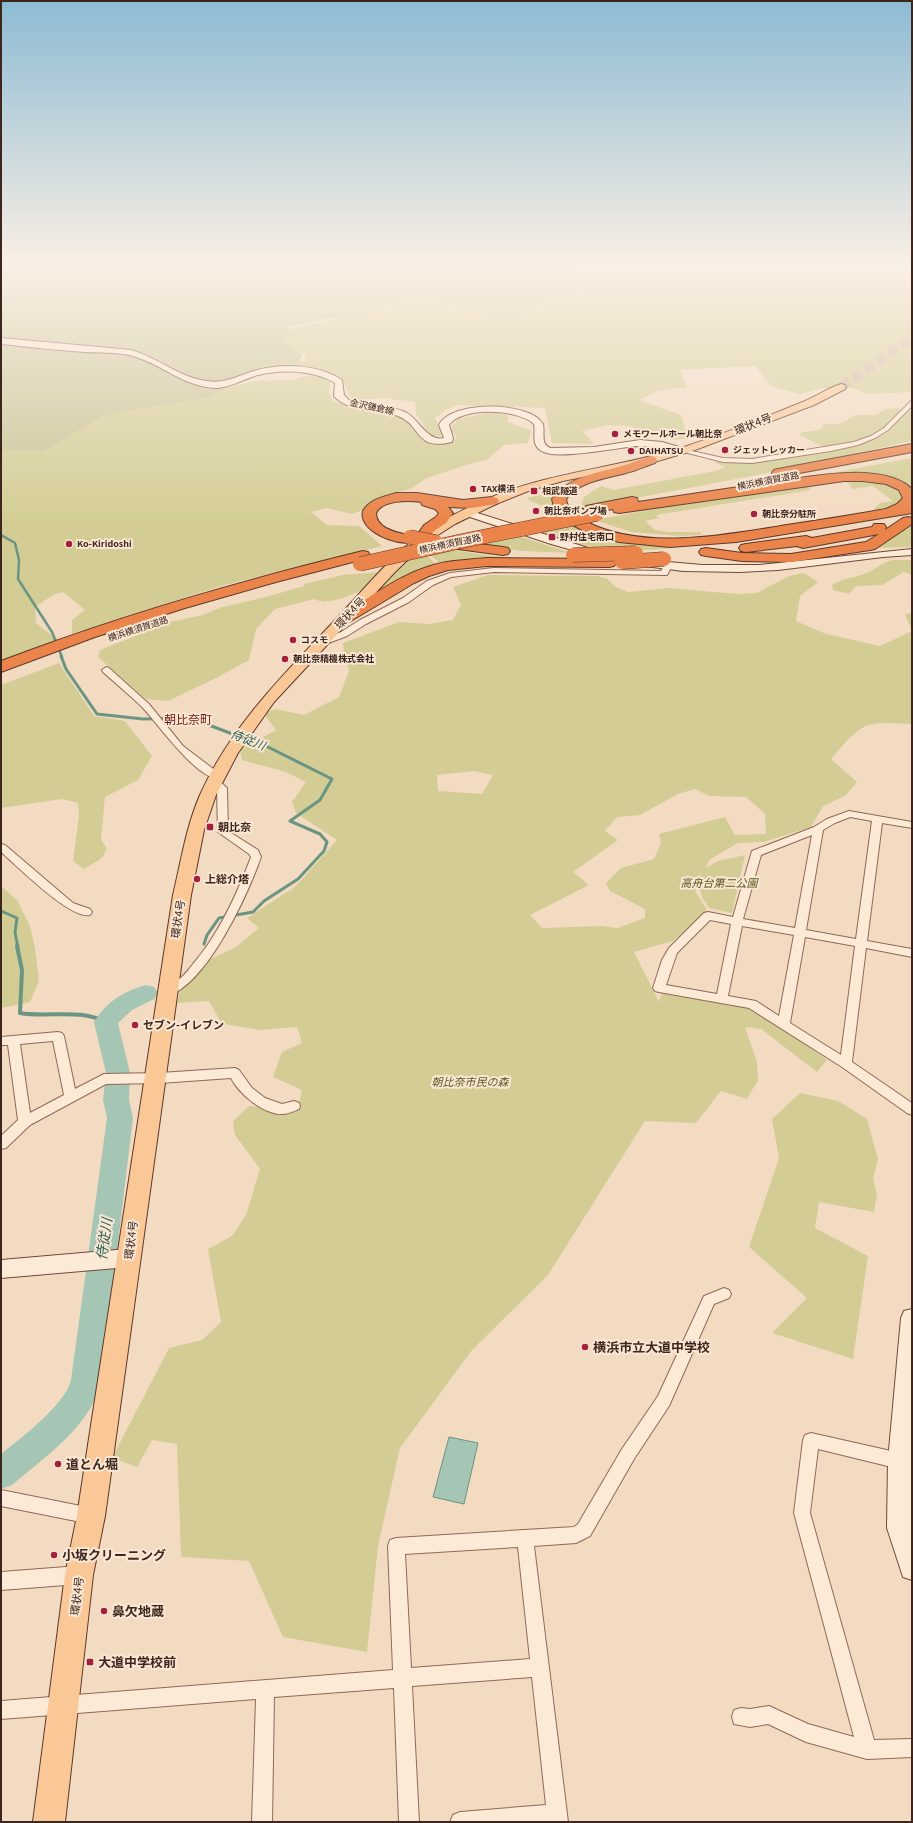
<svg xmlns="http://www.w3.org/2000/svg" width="913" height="1823" font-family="Georgia,'Noto Sans JP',serif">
<rect width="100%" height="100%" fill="#f3dbc2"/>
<!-- green -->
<path fill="#d3cd95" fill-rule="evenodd" d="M578,266H912V392L868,394L851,388H823L800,394L772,387L755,366L680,370L687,387L657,391L639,400L681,415L688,438L674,440L630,426L607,425L582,431L594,444L552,443L545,408L459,405L446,410L435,418L444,436H431L416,414L415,402L385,398L352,400L342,379L336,376L284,367L236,376L270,357L304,361L306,355L302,353L290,354L281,342L286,330L357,314L386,302L423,298L525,310L596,284L593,276Z
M310,375L327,379L330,382L329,392L333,401C342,404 352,408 363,410C373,412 386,411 396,415C418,423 411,444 440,444C446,444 453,442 457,438L450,429L458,419L492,412L506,414L508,418V422L531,430L528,443L504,445L486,460L469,464L427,478L410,489L376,498L363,510L352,514L327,508L311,512L327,525L359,526L382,546L225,585L72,634V620L85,610L63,592L53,595L35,607L36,623L58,640L1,660V447L66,403L167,402L255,381L291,380Z
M896,408L912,411V441L762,474L584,508L581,506L584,497L601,486L614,490L715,471L726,467L715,463L720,461L753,463L834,452L798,434C807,430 814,432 823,428V424H840L856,415H876L885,409Z
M912,458V492L910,489L883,477L800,479Z
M852,479C871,481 890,480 904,495L903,500L888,508L872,511L880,503L893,501L873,486L853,489L846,481L809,487L811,490L656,515L659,518L645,521L655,530L667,532H700L701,535L679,536L631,532L595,520L681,504Z
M562,490L557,507L539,505L526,498Z
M572,523L623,540L706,543L663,549L611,552L559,538L534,530Z
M912,525V547L876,548Z
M513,534L571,553L522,551L464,544Z
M445,549L494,556L553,560L442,565L429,554Z
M424,553L438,566L364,604L409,556Z
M892,560H912V575L904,572L882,585L856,586L849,594L833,590L832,585C844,577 857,578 869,572C877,568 883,562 892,560Z
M380,572C375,578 369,586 362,590C351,596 326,606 314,599L275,609L256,629L249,660L214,679L168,701L146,699L98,657L100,650L170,622L203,615L222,607L266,597L304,586V584L343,575Z
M804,573L818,582L800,596L796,621L826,634L880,646L912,631L905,614L912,613V724C898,724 875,720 862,728C850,735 840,749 831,759L857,782L845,796L823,806L811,827L764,842L738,843L709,860L706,868L718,861L745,855L732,913L709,908L703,899L698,883L695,891L707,910L702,917L673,941L634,952L659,1002L662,991L752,1007L827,1060L817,1072L761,1029L745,1027L757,1062L758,1080L747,1099L721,1091L696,1123L645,1121L548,1275L472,1350L400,1448L378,1546L367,1652L283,1637L249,1561L181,1557L177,1444L152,1440L137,1467L112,1458L169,1348L202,1340L221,1322L208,1249L232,1236L246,1215L260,1169L235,1135L233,1121L249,1106L298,1108L302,1090L273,1077L282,1052L302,1043L297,1027L261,1030L222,1024L209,1001L177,1003L185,971L236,947L259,928L247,918L295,887L337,840L296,813L292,802L306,782L286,772L242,760L240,750L276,730L263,713L276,709L304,715L339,697L349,671L344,654L343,643L399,622L429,624L453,620L461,605L453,587L488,575L597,576L606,578L616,587L628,592L669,588L737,594L757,593L789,576ZM474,771L493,775L482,794L438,791L437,775ZM695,789L709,796L746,797L765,814L766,834L735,835L725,817L659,834L661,843L654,859L621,868L606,883L610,891L645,909V918L618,928L602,926L542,928L530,915L589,885L573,872L618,840L605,831L617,817L640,815L678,794Z
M59,663L94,716L125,721L152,756L138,780L105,797L101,839L107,849L102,858L84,869L73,861L79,816L78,803L62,799L1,808V685Z
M1,886L17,900L30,926L35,948L39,981L30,1002L1,1008Z
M800,1093L838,1101L867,1119L878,1159L873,1179L877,1194L874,1212L819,1202L815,1228L868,1256L853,1359L772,1333L807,1298L749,1247L779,1158L772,1119Z"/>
<!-- cemetery -->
<path fill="#c7c395" d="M1,266H486L490,269L515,266H577L591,286L529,309L523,316L478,315L445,302L423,298L398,300L356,319L345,320L333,317L289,327L285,341L302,355L298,363L265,364L210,397L105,415L43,451L1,449V347L8,339L1,338Z"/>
<!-- water -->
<path fill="#a5c5b5" stroke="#6a9582" d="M449,1437L478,1443L464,1504L433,1497Z"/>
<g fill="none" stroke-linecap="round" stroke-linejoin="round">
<!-- stream-far2 -->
<path stroke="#6a9582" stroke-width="2.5" d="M1,535L15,543L19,560L18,579L52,632L62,657"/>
<!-- stream-far1 -->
<path stroke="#6a9582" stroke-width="3" d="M61,656L66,669L97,714L143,719L190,718L238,736
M1,911L17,918L15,933L18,947
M204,944L207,935L219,918L253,912L264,901L298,879L324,851L327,842L320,834L290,821L320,800L332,779L266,746L244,738"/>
<!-- stream -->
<path stroke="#6a9582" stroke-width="4" d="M17,946L22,970L20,1013C49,1018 79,1008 106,1022"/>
<!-- river -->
<path fill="#a5c5b5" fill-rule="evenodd" d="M146,985L154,987L158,993L154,999L132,1010L118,1023L130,1073L129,1100L133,1118L101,1384C88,1428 46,1456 12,1485L1,1489V1454C21,1438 65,1405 71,1380L107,1118L103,1100L106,1073L94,1022C106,1002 124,991 146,985Z"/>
<!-- primary-tunnel -->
<path stroke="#cfb7a1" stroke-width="10" stroke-dasharray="10 4.5" stroke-linecap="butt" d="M841,387L912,338"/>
<defs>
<path id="street" d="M912,400V406L888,430L875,438L858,445L831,451L752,463L723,462L680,451L683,449L723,458L752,459L854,442L871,436L884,428Z
M665,564H668L672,566L667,575H664L494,572L451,577L433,585L409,602L366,624L347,636L323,645L319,642L341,632L360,620L403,598L427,581L450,573L494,568L661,571Z
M106,667L109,668L149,704L183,746L220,774L222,776L220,778C199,783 156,721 142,707C130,695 116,684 103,672L102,670Z
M215,779L218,780L227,788L228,831L258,850L261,857C248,894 207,985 167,996L163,995L161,992C165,986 173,984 178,980C184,976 189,969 193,964C219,934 237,894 251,857L249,854L218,832L217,789L210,782Z
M849,811L912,822V828L882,823L867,941L912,949V957L866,948L852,1062L912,1103V1115L907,1113L842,1067L749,1008L659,992L655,991L653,988L662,960L669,948L704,913L708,912L733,917L752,851L814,827L827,819ZM850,817L872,821L856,939L806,930L823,830L835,823ZM812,835L795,928L743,919L761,855ZM710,920L731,924L717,994L666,985L677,953ZM742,926L794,935L779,1016L756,1001L728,996ZM805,937L855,946L841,1055L790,1023Z
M1,844L5,845L73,903L90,909L92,912L90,915C71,920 17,866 1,852Z
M58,1032L62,1033L64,1036L75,1089L104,1074L160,1073L235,1068L239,1070L252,1088L265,1098L282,1104L294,1101L299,1103L300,1106L299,1109C294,1111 288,1114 283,1114C264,1115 239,1094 231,1078L160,1083L106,1084L30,1125L6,1148L1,1149V1136L18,1120L8,1045H1V1037ZM53,1041L64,1095L30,1113L20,1044Z
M724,1288L729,1290L731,1294L729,1298L714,1304L669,1406L634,1459L590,1536L576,1543L534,1546L568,1822H450L453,1815L460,1812L546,1805L532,1677L412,1686L419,1822H399L394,1688L274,1697L272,1822H252L256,1699L1,1719V1701L393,1670L388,1546L390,1540L396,1538L574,1527L578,1524L622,1449L658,1396L704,1296ZM518,1547L530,1659L411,1668L405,1554Z
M811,1433L900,1453L906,1456L908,1461L906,1466L900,1469L818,1449L810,1513L874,1740L912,1739V1757L867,1759L806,1742L768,1724L750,1727L734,1724L732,1717L734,1710L741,1708L750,1709L769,1706L808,1724L854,1737L794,1513L803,1440L805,1435Z
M1,1490L91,1508L97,1510L99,1516L97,1522L91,1524L1,1506Z
M79,1566L85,1569L88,1575L85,1581L79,1584L1,1590V1572Z"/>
<path id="secondary" d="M1,338L131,350C157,357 180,378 207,381C225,384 237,376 254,371C281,363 318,364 342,380L344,395L349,400C362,403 397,407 407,413C419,420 428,442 444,438L439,425C451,400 530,401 543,424C545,433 540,445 551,448L594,447L640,440L662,442L686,449L688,451L683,454C669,450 655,446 641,446C621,446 554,462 540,450C531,443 536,434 534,424C518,409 462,406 449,425L453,438L452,442C414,451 422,425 398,416C380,409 347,412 334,396L335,383C314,370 281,369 258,375C244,379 232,387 217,388C184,388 160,362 129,355C115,352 99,353 84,352C60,350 35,348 11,345L1,344Z
M468,510L601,552L603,554L597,557L551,544L464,515L463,513L464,511Z
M912,549V555L883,557L778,570L740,572L683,571L645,566L639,563L645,560L702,565H759Z
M128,1249L135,1252L138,1258L135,1264L128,1267L1,1278V1260Z
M912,1309V1580L903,1577L887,1528L888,1461L901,1318L904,1311Z"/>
<path id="primary" d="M841,384L845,385L846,387L845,389L814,405L695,450L651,463L563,481L531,490L496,504L455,524L424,544L394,573L274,702L238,753L216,795L204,830L191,895L105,1516L93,1575L65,1822H33L65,1575L77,1516L173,895C181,862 186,827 200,795C231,725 288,670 340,615C364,589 388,560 416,538C437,522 462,510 487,499C551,471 621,468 687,446C726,433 766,417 805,401C817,396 828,388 841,384Z"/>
<path id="highway" d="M912,444V452L778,477L774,476L772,473L774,470L778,469Z
M651,456L655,457L657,460L655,463C645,466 636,471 626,473C604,479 580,481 566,499C569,514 574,515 587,522C643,551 727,535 787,525C820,520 853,515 886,509L897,504L903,498L899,490L886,484L863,481H844L619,513L614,512L613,509L591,513L586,512L584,509L586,506L632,497L637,498L638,502C685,495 732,488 779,481C807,477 836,472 864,473C881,474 900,477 912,489L911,505H912V513L736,542L670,547L619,542L584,531L563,520L555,511L552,499C568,477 594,474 618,467C630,464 640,459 651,456Z
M396,493H417L463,500L492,497L497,498L499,501L497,504L471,508L448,507L453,513L446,523L434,531L425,544H415L413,541L424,525L436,517L439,513L435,509L422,505L421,502C408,500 382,500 376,513C376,530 400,533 412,536L414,539L412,542C397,546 358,531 363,511C370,499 383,497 396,493Z
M908,517L912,518V524L875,549L870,550L791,562L742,561L706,556L701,555L699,552L701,549L706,548L742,553L791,554L866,542L879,534L803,548L797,546L746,552L741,551L739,548L741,545L746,544L806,536L812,538L872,527L874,524H884L886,527L885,530L903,518Z
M440,539L503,547L508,548L510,551L508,554L503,555L435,546L433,543L435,540Z
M363,551L368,552L370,555L368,558L276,582L185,608L95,637L1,672V661C119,616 240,581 363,551Z
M487,558L609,559L614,560L616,563L614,566L609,567L487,566L448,570L429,576L414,583L351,621L346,623L341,621L338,618L341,615C374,595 408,568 447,562C460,560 474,559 487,558Z"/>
</defs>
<!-- street casing -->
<use href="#street" stroke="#8f6957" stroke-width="2"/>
<!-- secondary casing -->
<use href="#secondary" stroke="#714a3a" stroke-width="2"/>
<!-- primary casing -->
<use href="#primary" stroke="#5d382b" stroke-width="2"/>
<!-- highway casing -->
<use href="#highway" stroke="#5d382b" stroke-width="2"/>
<!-- street -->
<use href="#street" fill="#fcead7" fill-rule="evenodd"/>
<!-- secondary -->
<use href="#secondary" fill="#fcead7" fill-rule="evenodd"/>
<!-- primary -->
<use href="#primary" fill="#fac796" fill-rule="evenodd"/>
<!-- highway -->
<use href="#highway" fill="#eb844a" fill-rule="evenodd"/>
<defs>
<path id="highway-bridge" d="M410,537L436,542
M573,555L636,553
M622,562L664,559
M360,564L462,541L597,514"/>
</defs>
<!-- highway-bridge casing -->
<use href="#highway-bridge" stroke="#5d382b" stroke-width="15" stroke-linecap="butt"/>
<!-- highway-bridge -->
<use href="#highway-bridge" stroke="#eb844a" stroke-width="14"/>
</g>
<!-- sky -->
<linearGradient id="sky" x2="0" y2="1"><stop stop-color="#8dbbd4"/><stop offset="0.51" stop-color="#faefe4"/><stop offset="1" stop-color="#faefe4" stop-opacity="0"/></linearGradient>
<rect width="913" height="521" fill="url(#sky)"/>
<!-- markers -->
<g fill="#a5203c" stroke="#f9e6d3" stroke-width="1.5">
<circle cx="615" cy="434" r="4"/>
<circle cx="725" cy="450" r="4"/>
<circle cx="631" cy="451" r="4"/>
<circle cx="473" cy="489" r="4"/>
<rect x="530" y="487" width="8" height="8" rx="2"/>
<circle cx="536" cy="511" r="4"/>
<circle cx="754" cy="514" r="4"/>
<rect x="548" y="533" width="8" height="8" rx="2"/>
<circle cx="69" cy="544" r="4"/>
<circle cx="293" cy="640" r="4"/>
<circle cx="285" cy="659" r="4"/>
<rect x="206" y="823" width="8" height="8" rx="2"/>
<circle cx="197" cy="879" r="4"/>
<circle cx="135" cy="1025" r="4"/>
<circle cx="585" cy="1347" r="4"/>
<circle cx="58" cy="1464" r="4"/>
<circle cx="54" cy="1555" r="4"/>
<circle cx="104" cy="1611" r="4"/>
<rect x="86" y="1658" width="8" height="8" rx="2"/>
</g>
<g text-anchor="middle" stroke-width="4" stroke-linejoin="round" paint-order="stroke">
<!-- far-street labels -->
<g font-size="9" fill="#3d261d" stroke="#f9e6d3">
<text transform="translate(372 407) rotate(12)" y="3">金沢鎌倉線</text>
<text transform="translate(768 481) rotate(-11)" y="3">横浜横須賀道路</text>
<text transform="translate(450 544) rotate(-12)" y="3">横浜横須賀道路</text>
<text transform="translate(138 629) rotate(-18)" y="3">横浜横須賀道路</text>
</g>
<!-- far-poi labels -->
<g font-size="9" font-weight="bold" fill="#3d261d" stroke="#f9e6d3" text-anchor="start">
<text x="623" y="437">メモワールホール朝比奈</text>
<text x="733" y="453">ジェットレッカー</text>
<text x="639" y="454">DAIHATSU</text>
<text x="481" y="492">TAX横浜</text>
<text x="542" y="494">相武隧道</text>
<text x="544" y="514">朝比奈ポンプ場</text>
<text x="762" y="517">朝比奈分駐所</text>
<text x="560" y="540">野村住宅南口</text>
<text x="77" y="547">Ko-Kiridoshi</text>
<text x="301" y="643">コスモ</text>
<text x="293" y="662">朝比奈精機株式会社</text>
</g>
<!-- street labels -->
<g font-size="11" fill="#3d261d" stroke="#f9e6d3">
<text transform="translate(753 424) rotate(-22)" y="4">環状4号</text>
<text transform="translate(350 613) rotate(-47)" y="4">環状4号</text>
<text transform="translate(178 919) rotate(-81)" y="4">環状4号</text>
<text transform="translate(131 1240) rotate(-83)" y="4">環状4号</text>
<text transform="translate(77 1596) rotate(-83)" y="4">環状4号</text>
</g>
<!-- poi labels -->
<g font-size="11" font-weight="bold" fill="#3d261d" stroke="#f9e6d3" text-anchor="start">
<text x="218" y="831">朝比奈</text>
<text x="205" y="883">上総介塔</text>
<text x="143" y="1029">セブン-イレブン</text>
</g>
<!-- park labels -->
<g font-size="11" font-style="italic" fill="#595c21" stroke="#f9e6d3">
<text x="719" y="887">高舟台第二公園</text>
<text x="470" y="1086">朝比奈市民の森</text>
</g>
<!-- neighbourhood labels -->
<g font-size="12" fill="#6f1817" stroke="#f9e6d3">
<text x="188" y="724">朝比奈町</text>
</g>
<!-- water labels -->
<g font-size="12" font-style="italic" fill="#2a5f51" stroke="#f9e6d3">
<text transform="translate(248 740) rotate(21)" y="4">侍従川</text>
</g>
<!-- near-poi labels -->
<g font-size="13" font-weight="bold" fill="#3d261d" stroke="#f9e6d3" text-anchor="start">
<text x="593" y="1352">横浜市立大道中学校</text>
<text x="66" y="1469">道とん堀</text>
<text x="62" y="1560">小坂クリーニング</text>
<text x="112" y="1616">鼻欠地蔵</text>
<text x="98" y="1667">大道中学校前</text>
</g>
<!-- near-water labels -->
<g font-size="14" font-style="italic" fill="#2a5f51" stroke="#f9e6d3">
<text transform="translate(104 1239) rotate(-82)" y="5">侍従川</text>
</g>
</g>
<!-- border -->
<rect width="913" height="1823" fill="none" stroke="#3d261d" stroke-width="4"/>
</svg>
